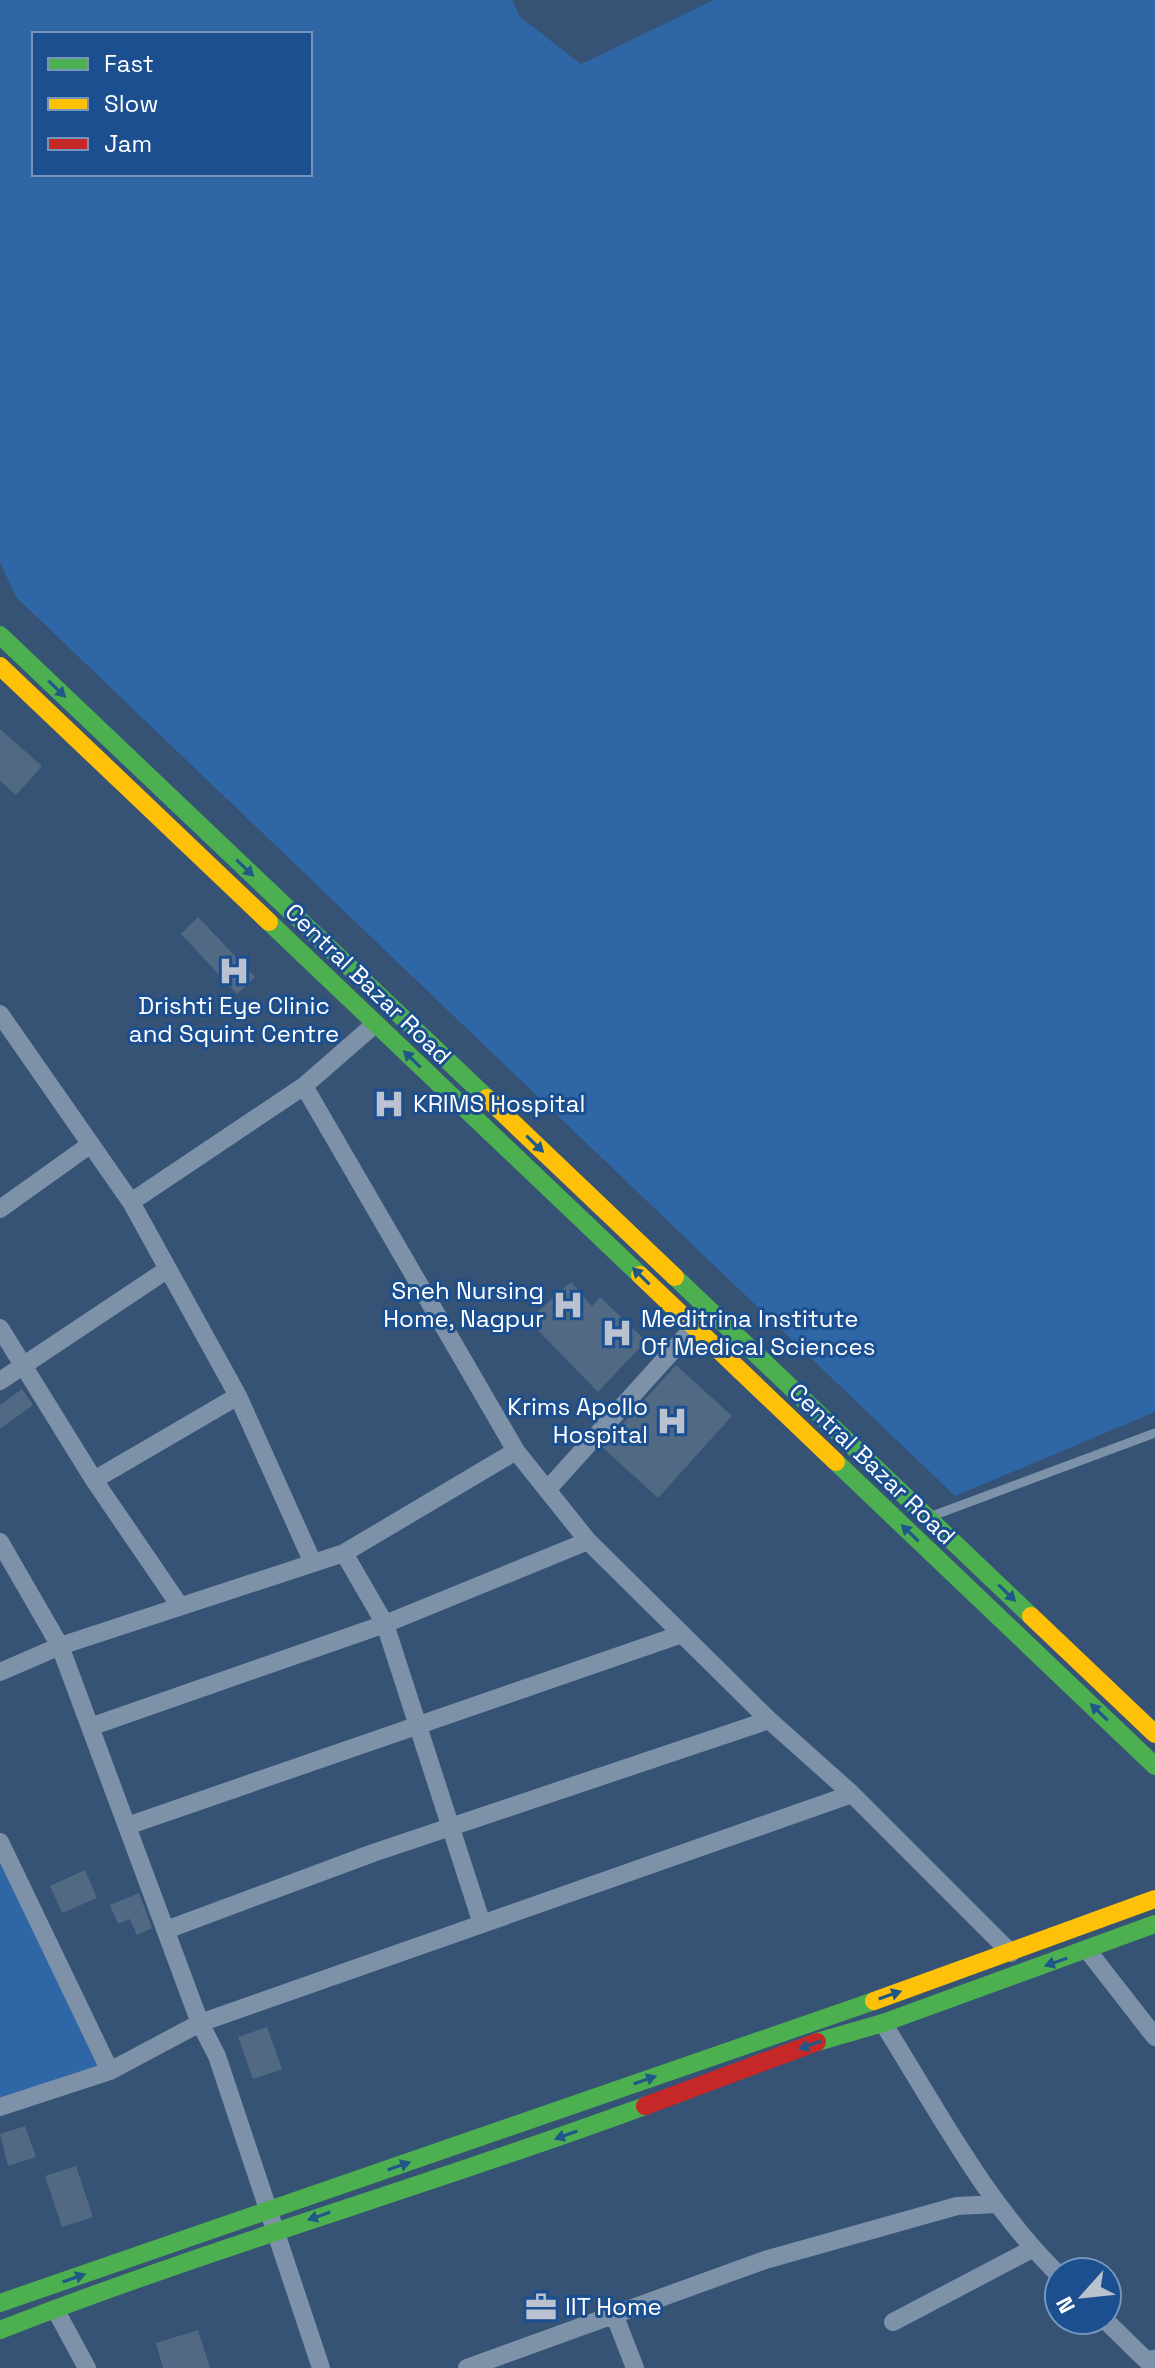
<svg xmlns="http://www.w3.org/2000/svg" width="1155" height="2368" font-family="'Space Grotesk',sans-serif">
<rect width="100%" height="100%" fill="#365274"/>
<!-- green -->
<path fill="#2f66a5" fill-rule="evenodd" d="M0,0H512L520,17L581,64L714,0H1155V1412L955,1496L16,597L0,562ZM34,34H310V174H34Z
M0,1842L110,2071L0,2107Z"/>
<!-- building -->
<path fill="#526984" d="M0,729L42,766L16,795L0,781Z
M198,917L255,977L237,994L181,934Z
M571,1282L592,1306L600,1297L646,1341L598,1392L528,1320Z
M676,1365L732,1416L658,1498L602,1447Z
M22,1389L33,1405L0,1429V1405Z
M85,1870L97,1898L62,1913L50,1886Z
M139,1893L152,1928L137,1935L130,1919L118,1924L110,1905Z
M267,2027L282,2069L253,2079L238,2037Z
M25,2126L36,2157L8,2166L0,2134Z
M76,2166L93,2217L62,2227L45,2176Z
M198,2330L210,2368H163L156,2343Z"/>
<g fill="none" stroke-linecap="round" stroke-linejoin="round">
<!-- lane -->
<path stroke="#7d92a8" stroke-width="9" d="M932,1516L1155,1433"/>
<!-- street -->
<path stroke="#7d92a8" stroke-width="18" d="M0,1014L131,1202L238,1396L313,1563
M304,1086L516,1451L588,1541L769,1720L852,1794L1011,1953
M131,1202L304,1086L375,1024
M0,1209L91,1144
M0,1328L94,1480L180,1606
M0,1381L168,1269
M94,1480L238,1396
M547,1490L694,1327
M0,1542L60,1646L200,2023L217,2056L321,2368
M344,1553L385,1624L482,1924
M0,1672L60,1646L344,1553L516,1451
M90,1727L385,1624L588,1541
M127,1826L682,1634
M0,1842L110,2071
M166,1930L373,1853L769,1720
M1088,1951L1155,2037
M883,2023C937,2109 986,2204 1059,2275
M0,2107L110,2071L200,2023L852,1794
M55,2309L87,2368
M614,2314L635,2368
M1105,2320L1146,2360L1155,2359
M893,2322L1032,2249
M467,2368L765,2260L957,2206L997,2204"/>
<!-- fast -->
<path stroke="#4caf50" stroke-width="18" d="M0,635L487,1098
M269,922L640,1275
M675,1277L1031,1616
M836,1462L1155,1766
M817,2042L883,2023L1155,1924
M0,2303L874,2001
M0,2330C212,2247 431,2185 645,2106"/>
<!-- slow -->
<path stroke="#ffc107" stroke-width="18" d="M0,666L269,922
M487,1098L675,1277
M640,1275L836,1462
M1031,1616L1155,1734
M874,2001L1155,1899"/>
<!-- jam -->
<path stroke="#c62828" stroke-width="18" d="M645,2106L817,2042"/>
</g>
<!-- one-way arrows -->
<defs><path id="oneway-solid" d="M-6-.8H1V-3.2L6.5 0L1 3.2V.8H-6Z" transform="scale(2)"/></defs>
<g fill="#205989">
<use href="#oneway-solid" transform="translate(57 689) rotate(44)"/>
<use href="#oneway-solid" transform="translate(245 868) rotate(44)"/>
<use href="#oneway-solid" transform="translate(412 1059) rotate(-136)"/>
<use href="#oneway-solid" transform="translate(535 1144) rotate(44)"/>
<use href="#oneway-solid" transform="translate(641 1276) rotate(-136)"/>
<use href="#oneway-solid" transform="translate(910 1533) rotate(-136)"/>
<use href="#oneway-solid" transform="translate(1007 1593) rotate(44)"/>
<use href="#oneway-solid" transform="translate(1099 1712) rotate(-136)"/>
<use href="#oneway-solid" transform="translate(1056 1962) rotate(161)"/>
<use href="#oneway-solid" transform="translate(890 1995) rotate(-19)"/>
<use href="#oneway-solid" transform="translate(810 2045) rotate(160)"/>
<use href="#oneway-solid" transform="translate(645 2080) rotate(-19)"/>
<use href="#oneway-solid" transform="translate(566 2135) rotate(160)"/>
<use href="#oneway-solid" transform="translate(399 2166) rotate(-19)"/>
<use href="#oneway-solid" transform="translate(319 2216) rotate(161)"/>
<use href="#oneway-solid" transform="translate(74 2278) rotate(-19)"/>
</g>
<!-- icons -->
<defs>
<symbol id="hospital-bare" viewBox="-9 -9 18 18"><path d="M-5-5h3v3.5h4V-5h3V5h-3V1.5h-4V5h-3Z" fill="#b9c2ce" stroke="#1b4f8f" stroke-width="2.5" paint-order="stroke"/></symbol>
<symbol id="office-bare" viewBox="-9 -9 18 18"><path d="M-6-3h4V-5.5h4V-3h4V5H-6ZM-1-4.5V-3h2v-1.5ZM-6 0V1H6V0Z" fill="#b9c2ce" stroke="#1b4f8f" stroke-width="2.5" paint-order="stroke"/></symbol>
</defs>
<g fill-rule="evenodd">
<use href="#hospital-bare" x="212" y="949" width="44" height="44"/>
<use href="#hospital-bare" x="367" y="1082" width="44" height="44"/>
<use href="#hospital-bare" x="546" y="1283" width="44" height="44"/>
<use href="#hospital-bare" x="595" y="1311" width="44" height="44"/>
<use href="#hospital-bare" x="650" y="1399" width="44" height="44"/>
<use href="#office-bare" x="519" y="2285" width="44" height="44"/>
</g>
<g text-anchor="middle" stroke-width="6" stroke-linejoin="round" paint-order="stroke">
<!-- street labels -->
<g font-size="24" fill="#fff" stroke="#1b4f8f">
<text transform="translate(368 984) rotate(44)" y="8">Central Bazar Road</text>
<text transform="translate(872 1464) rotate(44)" y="8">Central Bazar Road</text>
</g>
<!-- poi labels -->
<g font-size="24" fill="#fff" stroke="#1b4f8f" text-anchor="start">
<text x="234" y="1014" text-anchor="middle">Drishti Eye Clinic<tspan x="234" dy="28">and Squint Centre</tspan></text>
<text x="413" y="1112">KRIMS Hospital</text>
<text x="544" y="1299" text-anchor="end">Sneh Nursing<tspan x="544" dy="28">Home, Nagpur</tspan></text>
<text x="641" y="1327">Meditrina Institute<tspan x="641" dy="28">Of Medical Sciences</tspan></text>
<text x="648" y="1415" text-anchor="end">Krims Apollo<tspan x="648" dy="28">Hospital</tspan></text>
<text x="565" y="2315">IIT Home</text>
</g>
</g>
<!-- legend -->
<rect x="32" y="32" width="280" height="144" fill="#1b4f8f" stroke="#7695bc" stroke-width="2"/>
<rect x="48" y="58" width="40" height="12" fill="#4caf50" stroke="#7695bc" stroke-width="2"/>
<text x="104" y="72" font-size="24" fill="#ffffff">Fast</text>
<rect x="48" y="98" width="40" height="12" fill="#ffc107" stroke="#7695bc" stroke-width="2"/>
<text x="104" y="112" font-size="24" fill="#ffffff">Slow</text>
<rect x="48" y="138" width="40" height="12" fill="#c62828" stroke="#7695bc" stroke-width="2"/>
<text x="104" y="152" font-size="24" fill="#ffffff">Jam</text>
<!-- north arrow -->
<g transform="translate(1083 2296) rotate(243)"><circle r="38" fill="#1b4f8f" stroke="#7695bc" stroke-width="2"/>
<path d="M0-6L14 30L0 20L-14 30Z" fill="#b9c2ce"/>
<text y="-12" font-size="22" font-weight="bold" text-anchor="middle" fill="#ffffff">N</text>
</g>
</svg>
